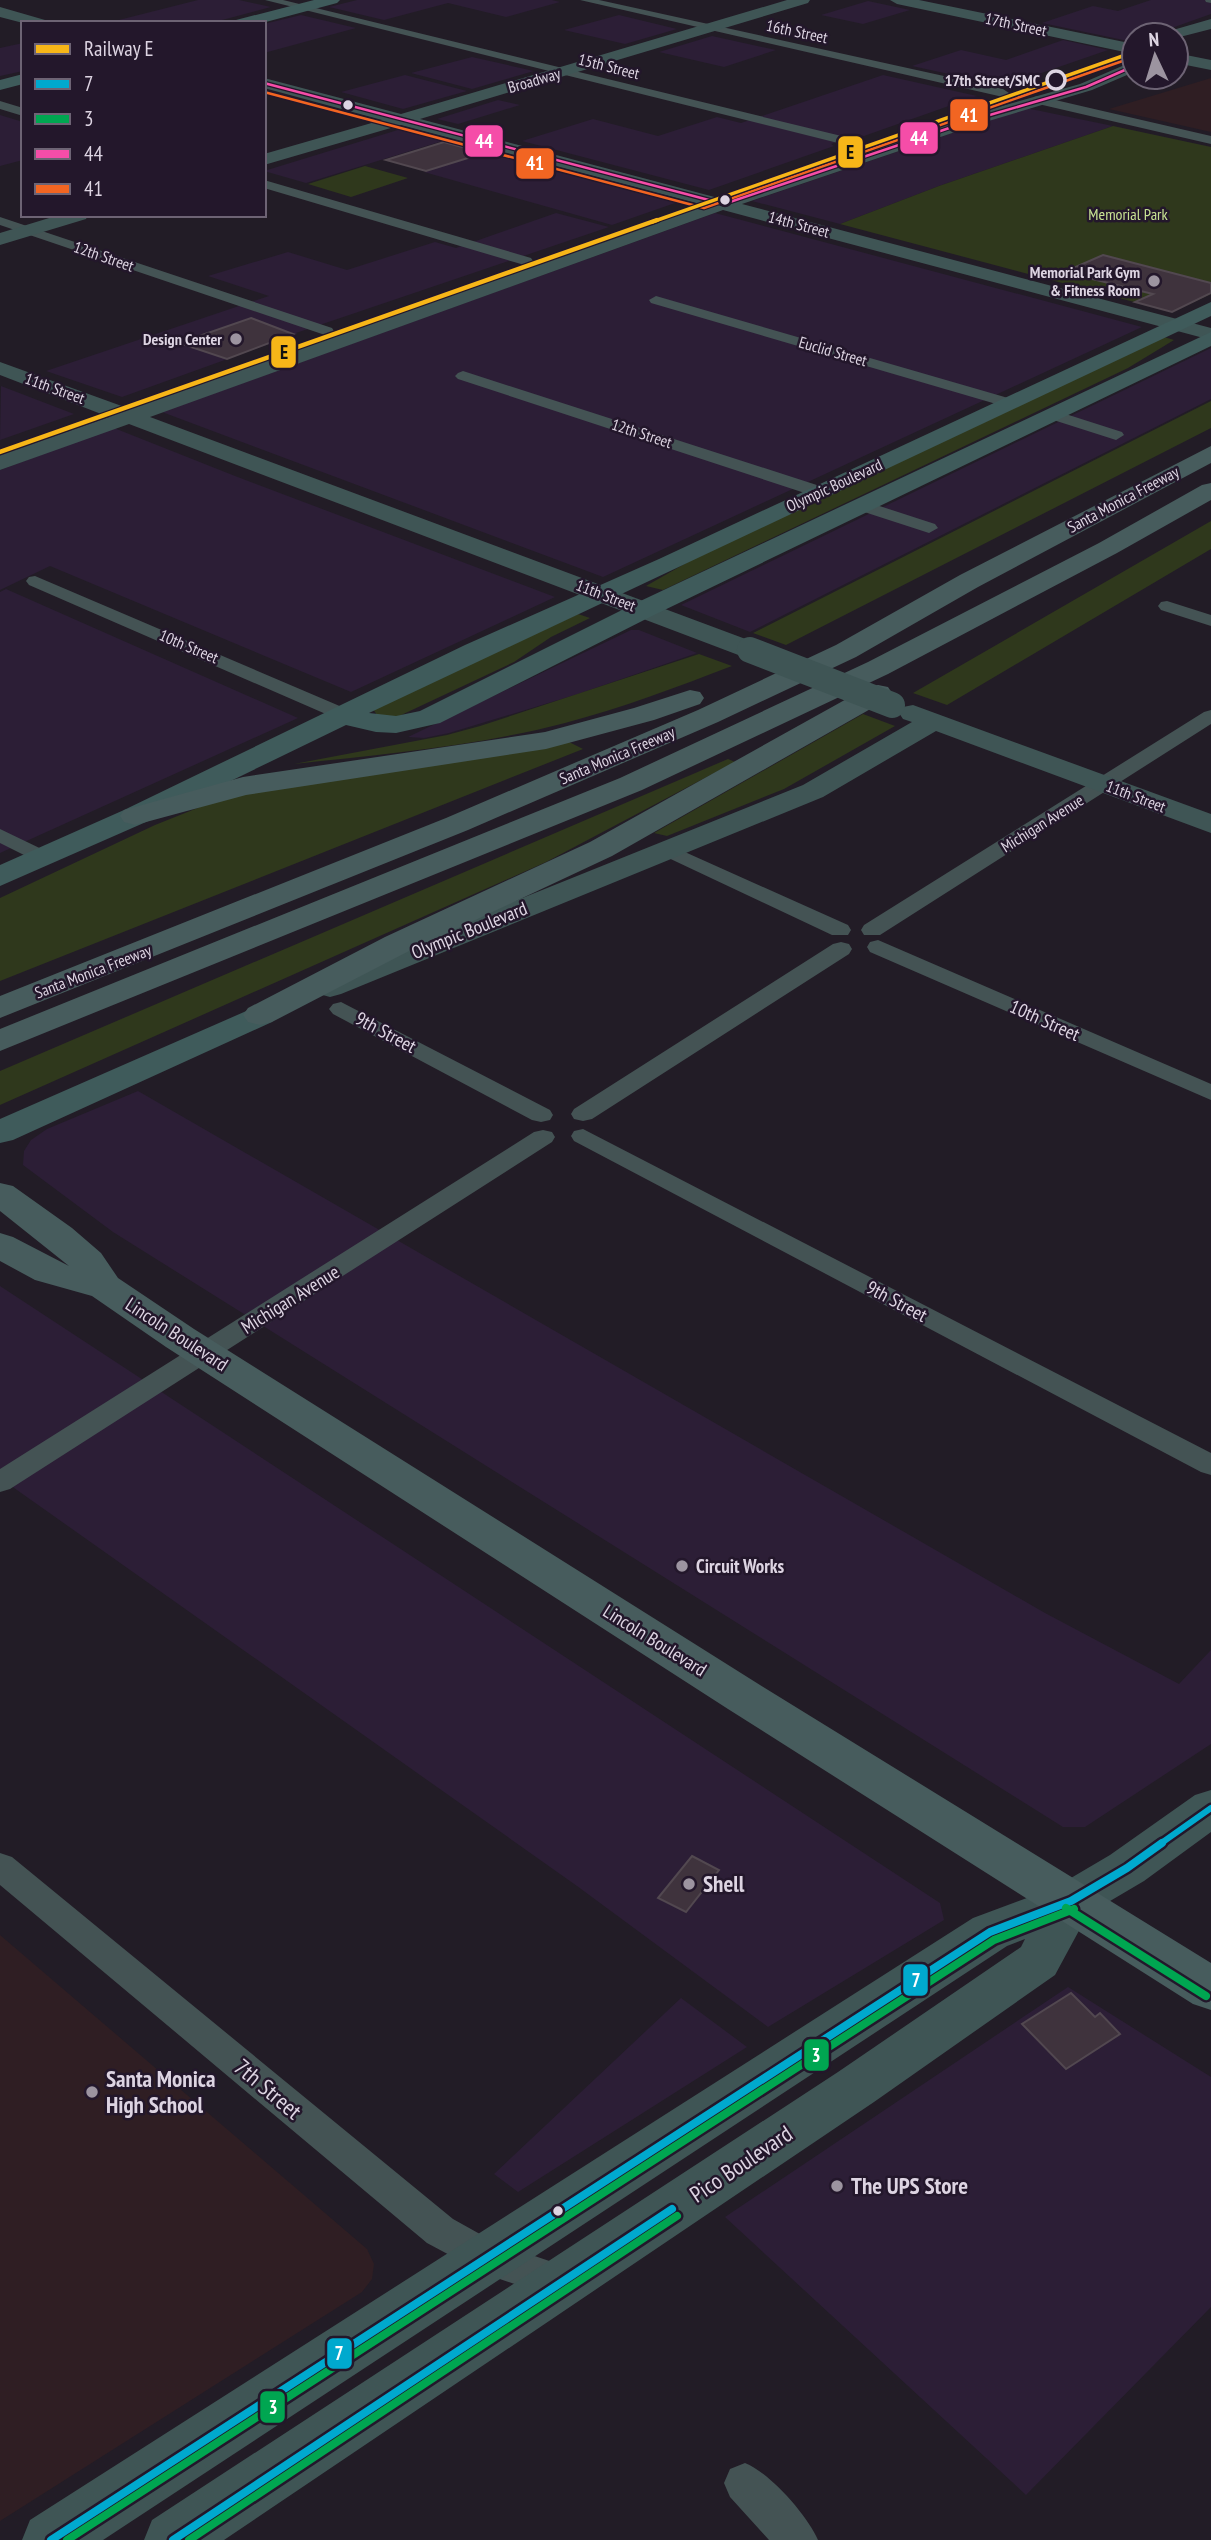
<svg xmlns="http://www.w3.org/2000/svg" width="1211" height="2540" font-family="'PT Sans Narrow',sans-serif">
<rect width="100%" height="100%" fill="#221c26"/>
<!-- built -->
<path fill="#2c1e36" d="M198,0H239L271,7L211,23H107Z
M357,0H552L560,2L506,17L448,3L384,20L329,7Z
M1151,0H1211V14L1152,35H1134L1133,42L1042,23L1093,6L1118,11Z
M868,1L910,10L863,24L821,15Z
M301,15L356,28L264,53V24Z
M619,15L677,29L625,44L564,30Z
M712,36L776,50L724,67L659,52Z
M1063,40L1108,50L1004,86L912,66L961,50L1006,60Z
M23,43V71L0,76V48Z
M472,57L534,71L472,89L411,73Z
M405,75L467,91L403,109L341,92Z
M883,75L977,96L864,136L859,135L831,144L834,146L709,190L522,141L593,119L658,136L717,117L741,123Z
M498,100L520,105L458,124L437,119Z
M1026,108L1113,126L939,186L840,224L752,201Z
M0,115L23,122V160L0,166Z
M401,129L446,140L306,183L264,171Z
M490,151L674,201L675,203L612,225L424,172Z
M556,213L609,227L296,333L297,334L122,397L46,371L269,296L208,276L288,252L347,270L435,242L456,248Z
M715,213L1142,327L603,577L162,412Z
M1211,348V399L750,632L681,605Z
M1,386L74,414L0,440Z
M100,415L112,420L0,460V450Z
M114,428L235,476L555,597L351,692L50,566L0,590V470Z
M6,589L298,718L0,853V592Z
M631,630H639L697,653L578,694L449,733L424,738L408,737Z
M138,1091L1045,1613L1179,1684L1211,1650V1744L1085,1827H1063L113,1232L23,1165L24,1151L31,1140L47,1129Z
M0,1286L940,1903L944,1920L768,2027L577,1886L0,1478Z
M1068,1987L1211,2077V2307L1026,2495L725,2217Z
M681,1998L747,2047L518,2192L494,2174Z"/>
<!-- education -->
<path fill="#2f1e23" d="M1211,78V132L1109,109Z
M0,1935L367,2249L374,2264L372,2279L362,2292L0,2521Z"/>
<!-- green -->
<path fill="#2f381c" d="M1113,126L1211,147V294L1172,312L840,224L939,186Z
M365,166L408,178L351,197L308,184Z
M1164,337L1174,340L1128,368L663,590L646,586L709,550Z
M1211,401V428L786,645L753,633Z
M1211,521V549L947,705L913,693Z
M578,614L590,618L551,637L514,662L397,717L377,715L373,709Z
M699,654L732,666C677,687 622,708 565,723C477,746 385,754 294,764L447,735L480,726Z
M863,714L895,726L784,789L667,836L654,833Z
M567,741L583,749L0,981V898L155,825L225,797Z
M728,759L735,762L546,862L0,1105V1071Z"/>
<!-- building -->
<path fill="#3f333d" stroke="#524850" stroke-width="2" d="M444,142L484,153L426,171L386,160Z
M1103,255L1211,283V293L1172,312L1135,302L1153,294L1064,272Z
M251,318L293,334L227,359L179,343Z
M692,1856L719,1870L686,1912L658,1898Z
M1071,1993L1095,2017L1100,2013L1120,2034L1066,2069L1022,2024Z"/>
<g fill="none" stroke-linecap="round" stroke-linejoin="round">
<!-- street -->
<path fill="#445354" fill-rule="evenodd" d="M265,0H283L858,140L864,144L858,148Z
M580,0H599L1003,89L1009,93L1003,97Z
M1205,0H1211V3L1206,2Z
M1038,96L1211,136V144L1034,103V97Z
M0,101L23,108V116L0,109Z
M264,180L531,258L533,261L526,265L521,264L264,188Z
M0,217L332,328L334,331L332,334H322L0,225Z
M656,296L1015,400L1017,403L1009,408L1003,406L651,303L649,300Z
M463,371L826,488L828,492L826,496H814L458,379L455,376L458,373Z
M1050,409L1122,432L1124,435L1116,440L1044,417L1042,414Z
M861,500L935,524L938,528L929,533L855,509L853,505L855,501Z
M35,576L349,710L352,714L349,718H335L29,585L26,581L29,577Z
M1167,601L1211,615V626L1161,610L1158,606L1161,602Z
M1211,710V724L880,935H864L861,930L864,925L1204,712Z
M0,829L52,854L56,858L52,862H38L0,843Z
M667,844L848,925L851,930L848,935H832L660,854L656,850L660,846Z
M878,940L1211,1084V1100L870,952L867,947L870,942Z
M841,942L849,944L852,949L849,954L592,1119L583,1121L574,1119L571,1114L574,1109L833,944Z
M341,1002L550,1110L553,1115L550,1120L541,1122L532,1120L333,1014L329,1009L333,1004Z
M583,1129L1211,1453V1475L1201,1472L574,1141L571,1136L574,1131Z
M543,1130L552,1132L555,1137L552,1142L10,1489L0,1492V1469L534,1132Z
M0,1853L12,1857L453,2219L496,2243L576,2270L581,2282L576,2294L562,2300L485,2274L427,2243L0,1885Z
M745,2463C770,2473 807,2515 818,2540H769L730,2497L724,2483L730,2469Z"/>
<!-- secondary -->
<path fill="#3f5555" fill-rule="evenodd" d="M787,0H810L808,3L420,119L722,199L970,115L1080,84L1134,61V72L1092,90L982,123L742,204L1211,328V340L723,210L150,417L759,644L763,650L759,656L750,658L741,656L129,424L0,470V455L109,417L0,375V362L130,409L704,205L401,125L264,165V154L382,120L264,88V78L401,114Z
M890,0H919L1134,44V54L897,4Z
M0,7L45,20L47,23H23L0,17Z
M1211,19V29L1176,38V35H1163L1166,32Z
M1176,53L1211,60V70L1176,63Z
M59,215H88L86,219L0,245V233Z
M913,705L1211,814V833L936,731L823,797L341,994L330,997L319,994L314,987L319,980L803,785L912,722L903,719L899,713L903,707Z
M1211,1790V1832L1144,1881L1088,1914L1055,1975L874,2102L224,2540H144L152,2520L838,2072L1021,1947L1025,1939L1007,1946L103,2540H22L30,2520L973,1918L1054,1888L1110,1855L1195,1795Z"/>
<!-- primary -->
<path fill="#3f5b5b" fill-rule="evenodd" d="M314,0H340L337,3L262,23H234L236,20Z
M23,74V84L0,90V80Z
M1211,302V316L369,713L396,716L420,711L634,604L1211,332V346L652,616L440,723L396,733L376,732L346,725L146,822L0,886V865L124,810L465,645L659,559Z
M260,1005L272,1008L277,1015L272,1022L13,1140L0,1143V1119Z"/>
<!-- highway -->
<path fill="#475c5d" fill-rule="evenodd" d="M1211,446V463L978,587L856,657L718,722L468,830L0,1018V996L446,818L698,710L836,645L960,575Z
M1211,483V500L1117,553L888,674L642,790L0,1051V1029L620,778L868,662L1099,543L1202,485Z
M878,685L888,687L892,693L888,699L612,856L409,951L272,1022L260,1025L248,1022L243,1015L248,1008L385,937L590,842L868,687Z
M690,690L700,692L704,698L700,704L654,720L546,749L246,795L135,825L124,822L120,816L124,810L243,777L545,732L634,708Z
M0,1183L13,1186L72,1228L101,1253L118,1278L194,1329L760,1685L1211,1963V2010L1193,2004L728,1709L166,1347L92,1296L35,1280L0,1261V1233L13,1237L69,1266L0,1211Z"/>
<!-- secondary-bridge -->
<path stroke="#3f5555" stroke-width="26" d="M750,650L892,705"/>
<defs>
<path id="bus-1-far1" d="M1160,1844L1211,1808"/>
<path id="bus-1" d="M51,2540L990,1932L1071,1901L1127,1868L1162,1843
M173,2540L672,2209"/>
<path id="bus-2" d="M1066,1908L1206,1996
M67,2540L994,1940L1074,1909
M189,2540L677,2216"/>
<path id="bus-3" d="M264,83L724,204L976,119L1086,87L1134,66"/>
<path id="bus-4" d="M264,92L704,208L1134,57"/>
</defs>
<!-- bus-1-far1 casing -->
<use href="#bus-1-far1" stroke="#23172b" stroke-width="11"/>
<!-- bus-1 casing -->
<use href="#bus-1" stroke="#23172b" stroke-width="13"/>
<!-- bus-2 casing -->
<use href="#bus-2" stroke="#23172b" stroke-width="13"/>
<!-- bus-3 casing -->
<use href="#bus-3" stroke="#23172b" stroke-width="5"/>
<!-- bus-4 casing -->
<use href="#bus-4" stroke="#23172b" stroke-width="5"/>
<!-- bus-1-far1 -->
<use href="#bus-1-far1" stroke="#00a9ce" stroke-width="6"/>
<!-- bus-1 -->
<use href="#bus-1" stroke="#00a9ce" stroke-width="8"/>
<!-- bus-2 -->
<use href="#bus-2" stroke="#00a651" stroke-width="8"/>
<!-- bus-3 -->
<use href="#bus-3" stroke="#f54da8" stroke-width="2.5"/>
<!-- bus-4 -->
<use href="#bus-4" stroke="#f26522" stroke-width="2.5"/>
<defs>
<path id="rail-1-far1" d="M652,222L1134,52"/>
<path id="rail-1" d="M0,452L657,220"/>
</defs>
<!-- rail-1-far1 casing -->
<use href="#rail-1-far1" stroke="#23172b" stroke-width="6"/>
<!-- rail-1 casing -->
<use href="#rail-1" stroke="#23172b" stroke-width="7"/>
<!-- rail-1-far1 -->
<use href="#rail-1-far1" stroke="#f7b618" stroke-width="3.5"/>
<!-- rail-1 -->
<use href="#rail-1" stroke="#f7b618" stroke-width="4.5"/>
</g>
<!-- markers -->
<circle fill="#23172b" stroke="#ddd4e2" stroke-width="3.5" cx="1056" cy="80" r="9"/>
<g fill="#ddd4e2" stroke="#23172b" stroke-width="2.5">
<circle cx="348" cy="105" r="6"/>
<circle cx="725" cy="200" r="6"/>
<circle cx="558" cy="2211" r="6"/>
</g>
<g fill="#9c94a0" stroke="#23172b" stroke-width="2.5">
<circle cx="1154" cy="281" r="7"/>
<circle cx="236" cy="339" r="7"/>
<circle cx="682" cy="1566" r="7"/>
<circle cx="689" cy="1884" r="7"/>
<circle cx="92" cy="2092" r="7"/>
<circle cx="837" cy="2186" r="7"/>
</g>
<g text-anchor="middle" stroke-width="5" stroke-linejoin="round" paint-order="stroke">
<!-- far-street labels -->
<g font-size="16" fill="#ddd4e2" stroke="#23172b">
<text transform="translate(1016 24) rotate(12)" y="6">17th Street</text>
<text transform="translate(797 31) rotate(12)" y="6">16th Street</text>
<text transform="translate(609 66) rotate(14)" y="6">15th Street</text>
<text transform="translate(534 80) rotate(-16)" y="6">Broadway</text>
<text transform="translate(799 224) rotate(15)" y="6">14th Street</text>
<text transform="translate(104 256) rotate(19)" y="6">12th Street</text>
<text transform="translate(833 351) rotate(16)" y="6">Euclid Street</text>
<text transform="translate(55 388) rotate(20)" y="6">11th Street</text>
<text transform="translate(642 433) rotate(18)" y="6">12th Street</text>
<text transform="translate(834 485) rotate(-25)" y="6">Olympic Boulevard</text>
<text transform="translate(1123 499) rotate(-28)" y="6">Santa Monica Freeway</text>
<text transform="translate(606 595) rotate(21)" y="6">11th Street</text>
<text transform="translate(189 646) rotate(23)" y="6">10th Street</text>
<text transform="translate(617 755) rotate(-23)" y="6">Santa Monica Freeway</text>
<text transform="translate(1136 796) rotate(21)" y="6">11th Street</text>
<text transform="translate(1042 823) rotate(-32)" y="6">Michigan Avenue</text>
<text transform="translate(93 971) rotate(-21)" y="6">Santa Monica Freeway</text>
</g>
<!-- far-stop labels -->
<g font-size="16" font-weight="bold" fill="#ddd4e2" stroke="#23172b" text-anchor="end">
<text x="1040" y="86">17th Street/SMC</text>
</g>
<!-- far-park labels -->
<g font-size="16" fill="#c8e393" stroke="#23172b">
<text x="1128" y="220">Memorial Park</text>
</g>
<!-- far-poi labels -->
<g font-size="16" font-weight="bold" fill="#ddd4e2" stroke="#23172b" text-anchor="end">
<text x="1140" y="278">Memorial Park Gym<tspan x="1140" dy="18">&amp; Fitness Room</tspan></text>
<text x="222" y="345">Design Center</text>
</g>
<!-- street labels -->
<g font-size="19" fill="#ddd4e2" stroke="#23172b">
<text transform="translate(469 930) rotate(-22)" y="7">Olympic Boulevard</text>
<text transform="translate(1045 1020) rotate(24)" y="7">10th Street</text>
<text transform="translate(386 1032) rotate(28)" y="7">9th Street</text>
<text transform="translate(290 1299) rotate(-32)" y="7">Michigan Avenue</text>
<text transform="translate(897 1301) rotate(28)" y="7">9th Street</text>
<text transform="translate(177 1334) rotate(33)" y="7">Lincoln Boulevard</text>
<text transform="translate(655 1640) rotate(32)" y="7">Lincoln Boulevard</text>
</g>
<!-- poi labels -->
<g font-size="19" font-weight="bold" fill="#ddd4e2" stroke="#23172b" text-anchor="start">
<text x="696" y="1573">Circuit Works</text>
</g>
<!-- near-poi labels -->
<g font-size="23" font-weight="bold" fill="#ddd4e2" stroke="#23172b" text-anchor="start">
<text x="703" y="1892">Shell</text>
<text x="106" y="2087">Santa Monica<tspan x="106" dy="26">High School</tspan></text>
<text x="851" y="2194">The UPS Store</text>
</g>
<!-- near-street labels -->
<g font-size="23" fill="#ddd4e2" stroke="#23172b">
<text transform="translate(268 2089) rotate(40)" y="8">7th Street</text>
<text transform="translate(741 2164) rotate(-34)" y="8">Pico Boulevard</text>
</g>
</g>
<g stroke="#23172b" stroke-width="2.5">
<rect x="949" y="98" width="40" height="34" rx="7" fill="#f26522"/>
<rect x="899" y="121" width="40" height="34" rx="7" fill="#f54da8"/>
<rect x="464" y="124" width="40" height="34" rx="7" fill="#f54da8"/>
<rect x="837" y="135" width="27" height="34" rx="7" fill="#f7b618"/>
<rect x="515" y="147" width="40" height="33" rx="7" fill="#f26522"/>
<rect x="270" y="335" width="27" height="34" rx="7" fill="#f7b618"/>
<rect x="902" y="1963" width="27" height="34" rx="7" fill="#00a9ce"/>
<rect x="803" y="2038" width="27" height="34" rx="7" fill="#00a651"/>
<rect x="326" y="2337" width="27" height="33" rx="7" fill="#00a9ce"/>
<rect x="259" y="2390" width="27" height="34" rx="7" fill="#00a651"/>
</g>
<g font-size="19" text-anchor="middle" font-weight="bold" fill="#fff">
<text x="969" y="122">41</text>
<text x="919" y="145">44</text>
<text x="484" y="148">44</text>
<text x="535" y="170">41</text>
<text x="916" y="1987">7</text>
<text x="816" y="2062">3</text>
<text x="339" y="2360">7</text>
<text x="273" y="2414">3</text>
</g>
<g font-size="19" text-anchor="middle" font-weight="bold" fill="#111">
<text x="850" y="159">E</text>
<text x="284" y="359">E</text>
</g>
<!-- legend -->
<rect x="21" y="21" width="245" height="196" fill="#23172b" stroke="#6d6374" stroke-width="2"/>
<rect x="35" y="44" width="35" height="10" fill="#f7b618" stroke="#6d6374" stroke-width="2"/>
<text x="84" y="56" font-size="21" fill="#ddd4e2">Railway E</text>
<rect x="35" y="79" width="35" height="10" fill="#00a9ce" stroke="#6d6374" stroke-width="2"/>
<text x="84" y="91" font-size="21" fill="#ddd4e2">7</text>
<rect x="35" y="114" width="35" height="10" fill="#00a651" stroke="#6d6374" stroke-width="2"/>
<text x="84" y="126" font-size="21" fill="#ddd4e2">3</text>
<rect x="35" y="149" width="35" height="10" fill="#f54da8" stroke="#6d6374" stroke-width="2"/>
<text x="84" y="161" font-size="21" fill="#ddd4e2">44</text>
<rect x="35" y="184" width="35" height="10" fill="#f26522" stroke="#6d6374" stroke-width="2"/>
<text x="84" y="196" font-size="21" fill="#ddd4e2">41</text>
<!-- north arrow -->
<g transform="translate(1155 56) rotate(356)"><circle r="33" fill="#23172b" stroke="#6d6374" stroke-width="2"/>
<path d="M0-5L12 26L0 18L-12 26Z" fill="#9c94a0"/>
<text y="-10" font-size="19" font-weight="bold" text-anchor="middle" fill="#ddd4e2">N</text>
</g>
</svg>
